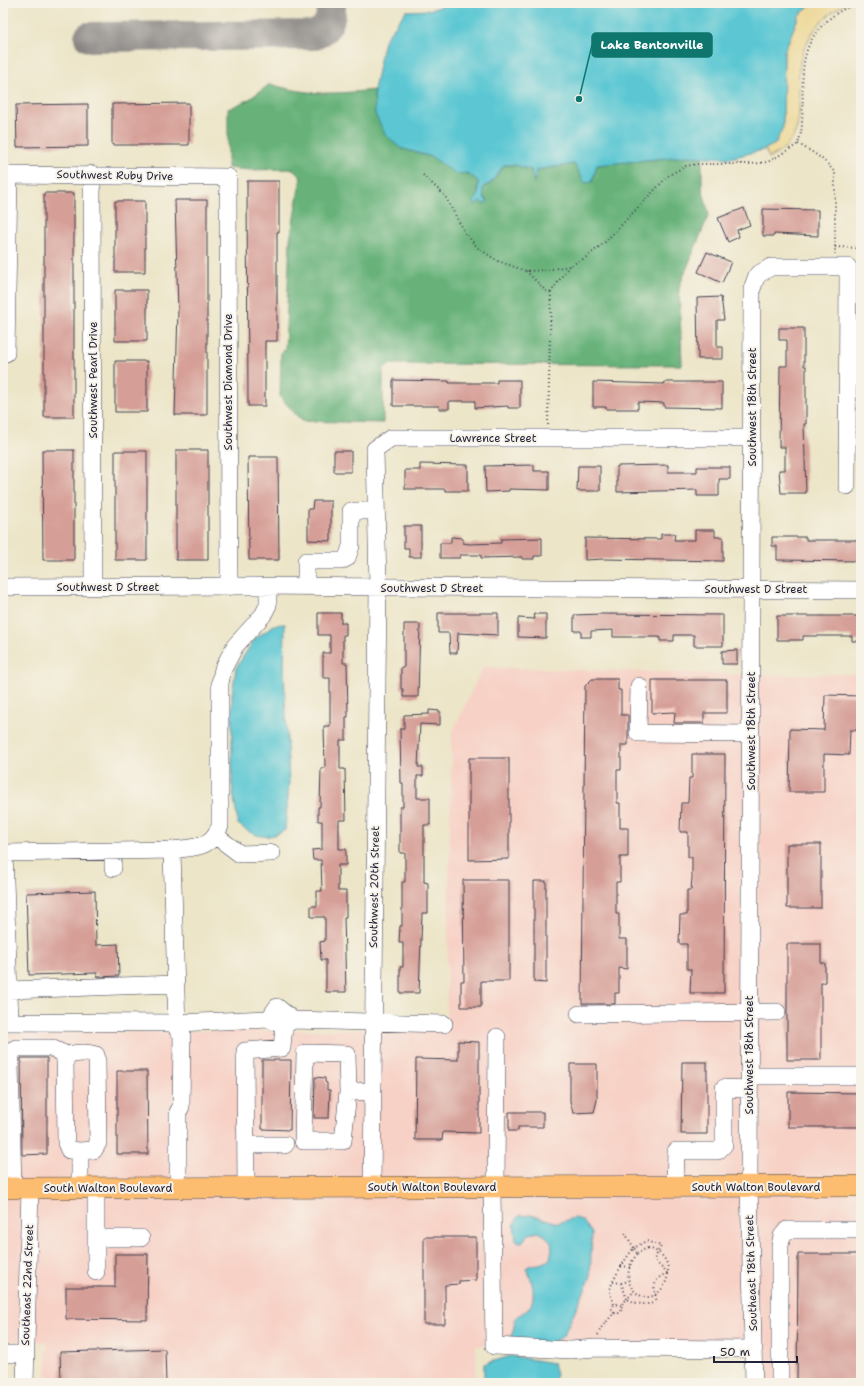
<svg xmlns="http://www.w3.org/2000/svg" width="864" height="1386" font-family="'Shantell Sans',sans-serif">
<rect width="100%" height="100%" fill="#f7f3e8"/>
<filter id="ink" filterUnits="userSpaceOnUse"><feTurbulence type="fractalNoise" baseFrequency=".025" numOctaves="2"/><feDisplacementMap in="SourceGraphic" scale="8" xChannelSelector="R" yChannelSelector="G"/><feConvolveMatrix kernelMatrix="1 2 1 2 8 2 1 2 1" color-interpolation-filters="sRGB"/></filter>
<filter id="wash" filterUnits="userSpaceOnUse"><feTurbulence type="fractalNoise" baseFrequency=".012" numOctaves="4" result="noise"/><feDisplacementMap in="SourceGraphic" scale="16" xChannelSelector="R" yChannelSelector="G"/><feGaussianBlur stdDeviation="0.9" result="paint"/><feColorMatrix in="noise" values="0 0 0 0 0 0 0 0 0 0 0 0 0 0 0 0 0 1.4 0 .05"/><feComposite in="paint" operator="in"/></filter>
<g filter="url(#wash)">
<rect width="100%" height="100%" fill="#ece5c8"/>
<!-- built -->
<path fill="#f7d1c6" d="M483,667L763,675L861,674V1383H767V1345L476,1346V1383H46L47,1342L3,1341V1033L446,1029L452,733Z"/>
<!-- forest -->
<path fill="#67b27a" stroke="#446a5a" d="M270,84C309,96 335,94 374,90L375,114L400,148L432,157L467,173L478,181V196L480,201L487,200L484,198L483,187L491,183L504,165H515L531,170L534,182L536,170L574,164L592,182L597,165L687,156H702V188L709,214L679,287L682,365L391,364L383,369V423L302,421L280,397L281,353L285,350L290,240L301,177L293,169L251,170L228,168V109L248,100Z"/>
<!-- sand -->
<path fill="#eeda9e" stroke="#887e6c" d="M814,3H849C839,6 829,14 821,22C811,33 803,47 800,62C793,99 814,136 769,158L765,149L775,144L783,127L784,52L799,15Z"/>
<!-- water -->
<path fill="#5bc7d3" stroke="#3e7487" d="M454,3H814L799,15L784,52L783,127L775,144L763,150L730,158L687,156L597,165L592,182L585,183L574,164L537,170L534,183L531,170L515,165H504L491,183L483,187L484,198L488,201L484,204L480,201L475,205L474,201L478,196V181L467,173L456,174L432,157L400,148L385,134L375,114L374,90L384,41L406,11L429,10Z
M285,624L284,672L289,784L285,830C266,841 255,837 238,824L232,785V694L236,668L254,640L274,625Z
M531,1215L558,1223L574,1218L582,1220L592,1233L590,1279L563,1336L553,1343L510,1344L516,1317C520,1314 527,1311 529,1308C537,1297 532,1278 526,1268C534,1262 540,1267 550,1259C553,1243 554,1241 539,1232L529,1234L522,1242L516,1241L514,1224L519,1216Z
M511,1356L553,1363L556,1375L552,1383H484V1364Z"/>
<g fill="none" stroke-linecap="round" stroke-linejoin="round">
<!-- taxiway -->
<path stroke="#878482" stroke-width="30" d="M89,37L315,35C329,28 332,19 331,3"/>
</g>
<g id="blocks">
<!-- building -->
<path fill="#d59e96" d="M189,103V145H112V104Z
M88,104V146L17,147L16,105Z
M247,181H279V232H277V341H265V406H248Z
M44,193H74V417H44Z
M175,200H207V415H175L178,310Z
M115,201H145V272H115Z
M744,208L750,225L737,230L739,237L728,242L718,218Z
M763,209L818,210V236L774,234V236H763Z
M707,252L731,262L722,283L698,272Z
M115,290H147V341H115Z
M721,297L724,320H717V347H723V359H698L697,298Z
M779,328H804V366H806V424H804L806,493H781L779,470H785V447H779L780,366H787V340H779Z
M115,361H147V412H115Z
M393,380L449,381V383H497V380H520V408H508V406L475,408V401H449V409H439V406H393Z
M593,382L664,384V382H722V408L664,407V403L638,402V409H606V407H593Z
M42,450H74V560H43Z
M176,450H208V560H176Z
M115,451H147V560H115Z
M334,451H351V472H334Z
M248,457H278L279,560H249Z
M420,464L468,465V491H445V489H405V470H420Z
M534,465V471H549V490L509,489V491L486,492L485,466Z
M668,465V472H697V467H730V479H719V496H697V490L617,492V466Z
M578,466H600V491H577Z
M313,501H331V541L308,540V509H312Z
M404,526H421V557H409V548H404Z
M695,530H715V537H723V561L604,559L585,560V538L661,539V534H675L674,540H695Z
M451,537L462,538L463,543L469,544L501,543V539L542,538V556H534V559H522V557L481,558V555H460V558H440V543H451Z
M772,537H806V540H861V561L777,560V546H772Z
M318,613H341V623H346V635H343V663H347L348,717H346V740H340V769H345L346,820H339V849H346V865H338V891H346V917H344L346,992H326V960H321L320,942L325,941V917H311V906H317V891H322L321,860H313L312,850L322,849V821H318V807H320L321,768H325L324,726H330V678H323V653H330V635H318Z
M438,613H498V635L458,633L457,653H450L449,633H438Z
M534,614H546V638L518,637V618L535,619Z
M602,614L723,615V646H694V635H674V641H660V637H613V630L591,631V637H581V631H574V615Z
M777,616H861V641H852V636H803V640H777Z
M404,624H420L418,697H403V689H401V667H404Z
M737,650V664H722V651Z
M592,679H618V690H621V715H628V745H621V770H617V803H620V828H628V857H620V882H616V914H619V939H627V969L619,968V993H615V1004H582L585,686Z
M652,680H727V713H704V723H674L675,712L652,713Z
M825,695L861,696V730H850L849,755L824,754V792H789L790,729L824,730Z
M429,710L440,711V725L420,724L418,767H423V776H417V798H430V825H424V882L428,883V913H422L419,993H400V967H403V943H399L400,926H402V882H405V853H400V807H403V783H401L400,729H404V715L429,714Z
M692,754H725L724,993H690L691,969H687V944H679L680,915H687V890H691L692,878V857H688V832H680L681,803H688L689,778H692Z
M469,758H509V859L469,860Z
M787,844H821V908H787Z
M463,880H509V981H481V1007H461V981H464Z
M534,881H546V983L534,982Z
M95,891L96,945L118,944L119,976L97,977V973L29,975L26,893Z
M787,944H821V963H825V983H821V1060H787Z
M458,1041L479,1042V1133L443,1132L442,1140H415L416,1059L458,1060Z
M21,1058H47V1154L22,1155Z
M262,1060H291L290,1130L262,1129Z
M682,1062H707V1134H681Z
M570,1064H597V1100L594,1112L573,1113L570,1101Z
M117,1071H147L148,1154H117Z
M315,1077L325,1078V1082L327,1083V1090H330L329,1118H314Z
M788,1092L861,1093V1127H788Z
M509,1112H543V1127H518V1131H509Z
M424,1237H476V1280L459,1281V1284L445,1285V1324H424Z
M115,1254H148L147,1320L66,1319V1287H115Z
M798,1254H861V1383L797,1382Z
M165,1349L166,1383H61L60,1352Z"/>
</g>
</g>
<g filter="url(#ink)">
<use href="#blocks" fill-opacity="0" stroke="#403f50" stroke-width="1"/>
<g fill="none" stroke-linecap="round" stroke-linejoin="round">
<defs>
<path id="minor" d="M92,174L93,586
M3,175L228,177L229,587
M6,353L9,175
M3,587L247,586L861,590
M306,587V561H341L347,558L351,546V511H376
M639,686L638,733L751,734
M216,836L240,854L272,853
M113,868V851
M9,990L176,984
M579,1014L777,1012
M269,1019L277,1007L293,1020
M3,1022L177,1023L269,1019L284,1026L293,1020L444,1024
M10,1022L4,853L172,850
M177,1029L172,850C194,847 211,849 220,826V683L223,669L235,646L263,615L268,605V587
M177,1029L182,1034L181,1107L178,1112V1188
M749,1076H861
M348,1092L343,1141H303L305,1053L347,1054L348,1092L372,1091
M246,1145H285
M80,1151L69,1150L66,1143L65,1059L67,1055C76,1053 88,1052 96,1055L97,1059L98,1143L94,1150L80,1151V1188
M246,1187L245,1051L282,1048L284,1026
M372,1187L378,587L375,449L391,438H752
M492,1187L494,1346L571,1350L595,1348L754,1349
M496,1187L497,1037
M675,1187L676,1151H718L724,1145V1088L749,1089
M13,1188L10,1064L12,1050L16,1048H51L67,1055
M96,1238H141
M96,1272V1188
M3,1354H24
M25,1383L30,1188
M754,1383L749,1186L752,289L757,275L771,267H848L847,486
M780,1383V1245L782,1236L787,1230H861"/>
<path id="major" d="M3,1188L861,1186"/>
</defs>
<!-- minor casing -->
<use href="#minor" stroke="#403f50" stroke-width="18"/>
<!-- major casing -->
<use href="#major" stroke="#403f50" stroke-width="22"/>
<!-- path -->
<path stroke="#403f50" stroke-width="2" stroke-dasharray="1 3" stroke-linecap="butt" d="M798,144C813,152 825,159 835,173V254
M423,175L445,196L465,233L478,248L498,261L526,271L546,270L569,266L585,258L603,244L669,175L686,166L698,164H751L768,162L798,144C800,137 802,130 802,122C805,83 794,49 828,20C838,11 848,6 861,4
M835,247L861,248
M526,271L546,291L550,292
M548,425L551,292L569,266
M648,1248C687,1258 661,1310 638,1294C633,1291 631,1287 629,1282C626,1268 634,1252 648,1248Z
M621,1266L630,1267
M613,1282L621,1283L627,1299L634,1291
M621,1283L629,1281
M614,1304C613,1300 610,1295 610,1291C609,1285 628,1254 634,1248L637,1253
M614,1313L612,1309L614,1304L621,1305
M598,1335L601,1328L614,1313L617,1314L621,1312L622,1308L621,1305L627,1299C638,1304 645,1306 657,1302C653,1288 652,1280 667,1273L656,1262L655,1258L661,1246L646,1241L634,1248L625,1233"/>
<!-- minor -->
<use href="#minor" stroke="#fff" stroke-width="17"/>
<!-- major -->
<use href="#major" stroke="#fcbd6f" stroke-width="21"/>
</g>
</g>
<g text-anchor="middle" stroke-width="4" stroke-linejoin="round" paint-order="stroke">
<!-- street labels -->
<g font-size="11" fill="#22223b" stroke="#f7f3e8">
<text transform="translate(115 175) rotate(1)" y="4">Southwest Ruby Drive</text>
<text transform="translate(93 380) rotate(-90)" y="4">Southwest Pearl Drive</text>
<text transform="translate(228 382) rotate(-90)" y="4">Southwest Diamond Drive</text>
<text transform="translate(752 407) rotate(-90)" y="4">Southwest 18th Street</text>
<text x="493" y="442">Lawrence Street</text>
<text x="108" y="591">Southwest D Street</text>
<text x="432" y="592">Southwest D Street</text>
<text x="756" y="593">Southwest D Street</text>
<text transform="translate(751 731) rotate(-90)" y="4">Southwest 18th Street</text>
<text transform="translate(374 887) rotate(-89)" y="4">Southwest 20th Street</text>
<text transform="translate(749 1055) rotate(-90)" y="4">Southwest 18th Street</text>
<text x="432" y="1191">South Walton Boulevard</text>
<text x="756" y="1191">South Walton Boulevard</text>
<text x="108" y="1192">South Walton Boulevard</text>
<text transform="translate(751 1273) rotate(-92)" y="4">Southeast 18th Street</text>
<text transform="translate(27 1285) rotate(-88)" y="4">Southeast 22nd Street</text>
</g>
</g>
<!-- callouts -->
<path fill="none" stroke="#0f766e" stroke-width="1.5" d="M579 99L592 45"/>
<circle fill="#0f766e" stroke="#f7f3e8" stroke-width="1.5" cx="579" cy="99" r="4"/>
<rect fill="#0f766e" stroke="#0f766e" stroke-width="1.5" x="592" y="33" width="120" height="24" rx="4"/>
<g font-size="12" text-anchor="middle" font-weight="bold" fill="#fff">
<text x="652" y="49">Lake Bentonville</text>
</g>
<!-- margin -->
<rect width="864" height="1386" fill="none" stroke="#f7f3e8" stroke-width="16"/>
<!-- scale -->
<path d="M714 1356v6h83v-6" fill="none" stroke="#22223b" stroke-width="2"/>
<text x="720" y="1356" font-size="12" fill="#22223b" stroke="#f7f3e8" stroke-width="3" paint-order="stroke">50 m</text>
</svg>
